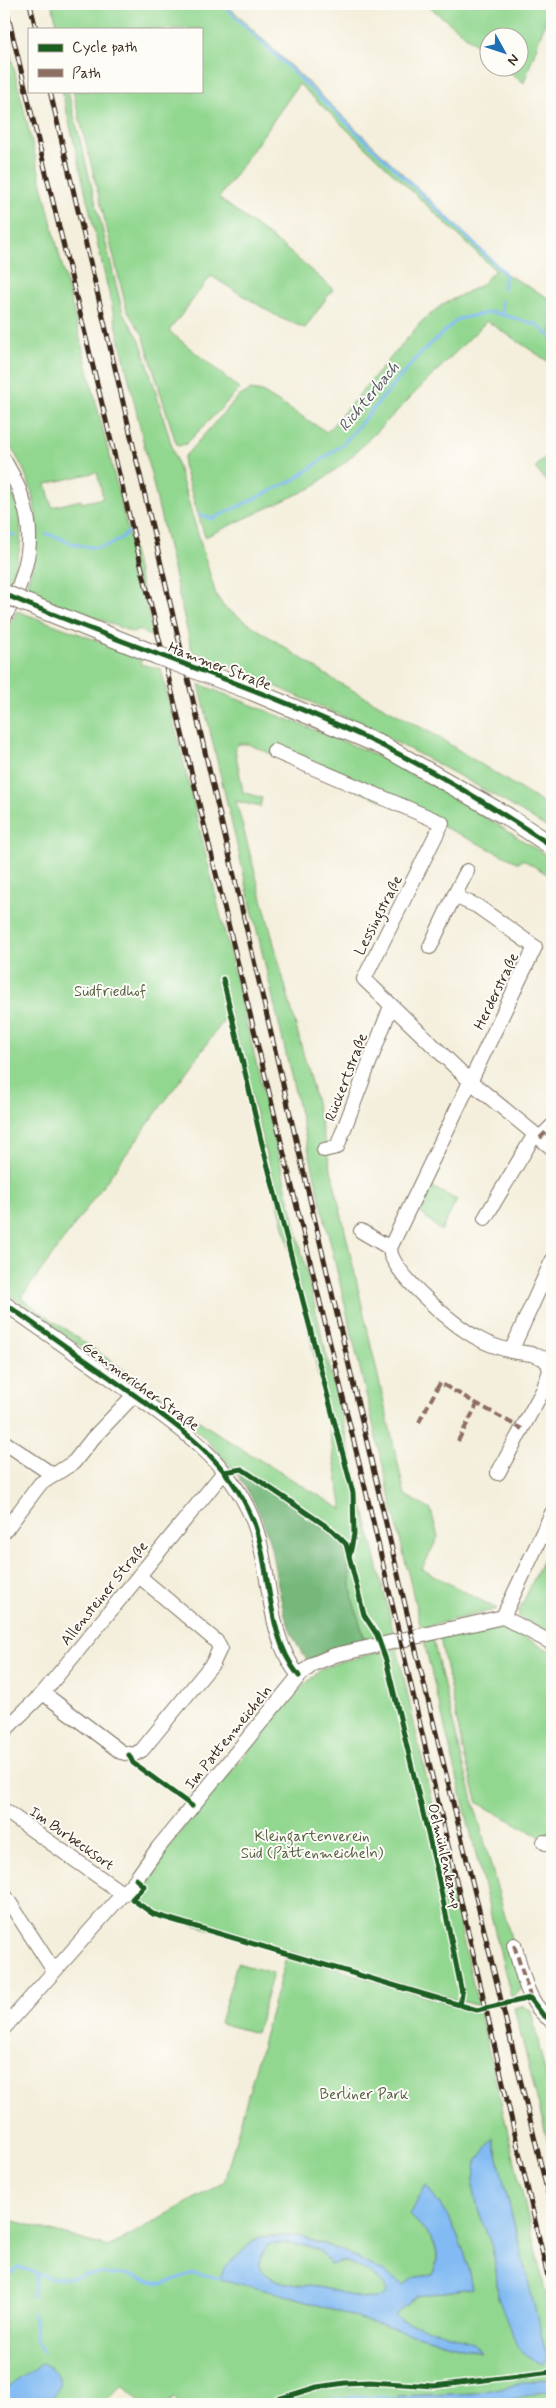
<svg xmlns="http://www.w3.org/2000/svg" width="556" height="2408" font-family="Mynerve,sans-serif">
<rect width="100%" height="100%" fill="#fdfcf7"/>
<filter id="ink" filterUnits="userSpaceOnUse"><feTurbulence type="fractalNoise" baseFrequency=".02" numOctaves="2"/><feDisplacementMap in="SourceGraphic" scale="10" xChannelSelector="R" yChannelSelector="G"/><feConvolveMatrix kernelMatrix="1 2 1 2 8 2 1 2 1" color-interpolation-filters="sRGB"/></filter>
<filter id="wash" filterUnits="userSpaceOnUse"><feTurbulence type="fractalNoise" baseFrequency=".0096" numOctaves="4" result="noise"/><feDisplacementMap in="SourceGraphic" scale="20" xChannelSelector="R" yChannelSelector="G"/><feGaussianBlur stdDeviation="1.12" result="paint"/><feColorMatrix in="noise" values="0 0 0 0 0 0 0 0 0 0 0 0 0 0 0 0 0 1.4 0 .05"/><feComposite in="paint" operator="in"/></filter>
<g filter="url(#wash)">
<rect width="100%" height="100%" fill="#f4efdc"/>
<!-- green -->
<path fill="#92d790" stroke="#668057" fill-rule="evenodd" d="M52,4H226L508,275L552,300V364L487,321L347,461L311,488L205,537L183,465L184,457L238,397L251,390L262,392L327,432L422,321L443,304L481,285L495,270L299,84L219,198L286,249L333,289L305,328L280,318L211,276L169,331L240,389L186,444L178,446L175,440L143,335L127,311L73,91H201V29H58Z
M426,4H543L549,11L524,83L505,68H518V38H488V54Z
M4,26C52,231 105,434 154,638L137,629L134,633L64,605L43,600L24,590C46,541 39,480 4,439ZM97,472L103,498L82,503L81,500L52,507L46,484Z
M62,91H68L123,313L138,336L144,352L216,595L224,607L334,680L433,734L552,809V831C437,757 319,703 192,651Z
M552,449V488L535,468Z
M4,477C27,515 24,543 10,584L4,582Z
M17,611L142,657L140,664L161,669L394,1634L366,1642L353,1601L347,1548L331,1532L245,1473L235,1471L205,1438L185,1421L4,1291V872L7,868L4,866V635ZM230,1012L298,1282L324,1400L343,1510L235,1445L145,1385L21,1298Z
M199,684L367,751L452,796L552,859V877L522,859L519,863L444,827L248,744H238L235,749L243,792L262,798L260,807L236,801L314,1094L405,1495L431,1510L438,1537L422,1569L497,1609L421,1628Z
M430,1186L457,1200L441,1231L418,1210Z
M552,1540V1635L520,1618L518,1613Z
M494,1625L504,1627L552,1652V1843L478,1803L464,1755L440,1638Z
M433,1640L461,1756L524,1986L516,1995L511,1997L424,1642Z
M397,1648L478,2006L153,1913L136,1900V1896L152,1877L161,1855L299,1690L320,1670L339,1662Z
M287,1954L480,2013L552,2320V2377L477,2393L399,2396L386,2404H181L174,2398L167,2404H141L123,2385L103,2404H78L75,2401L71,2404H44L55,2394L41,2365L4,2390V2218L109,2247L224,2182ZM493,2139L547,2358L543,2364L498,2298L496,2268L491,2244L479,2213L473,2186ZM426,2185L449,2217L465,2254L472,2288L416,2296L395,2314L400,2320L480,2352L372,2323L297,2298L225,2266C235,2260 252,2239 260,2237C305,2227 367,2260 403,2285L417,2277L432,2275C445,2247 429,2235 410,2215Z
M237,1963L273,1973L256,2033L220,2023Z
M522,2006L531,2010L552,2103V2158L514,2008Z
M288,2243C312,2244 317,2250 335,2263C353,2258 378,2275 387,2290L385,2296C363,2304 339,2290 317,2287C300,2285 275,2285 262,2270C256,2263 263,2252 267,2245Z
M552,2390V2404H471L499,2402Z"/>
<!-- forest -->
<path fill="#75b87a" stroke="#58714c" d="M235,1471L245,1473L331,1533L346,1548L353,1600L365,1642L324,1652L308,1661C280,1626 279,1579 268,1537C262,1514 249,1491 235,1471Z"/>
<!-- water -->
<path fill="#82bbf3" stroke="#5e7288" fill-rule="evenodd" d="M493,2138L547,2358L543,2364L536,2362L517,2347L498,2298L496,2268L491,2244L479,2213L473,2186L476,2163Z
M426,2185L449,2217L465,2254L472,2288L416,2296L395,2315L400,2320L472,2342L481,2352L372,2323L297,2298L220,2279L225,2266L259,2237L299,2236L345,2252L383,2271L403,2285L417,2277L432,2275C446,2247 429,2235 410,2215ZM288,2243C306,2244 323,2247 330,2265L344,2261C360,2268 378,2274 387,2290L385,2296C363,2304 339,2290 317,2287C300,2285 275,2285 262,2270C256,2263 263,2252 267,2245Z
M41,2364C50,2365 63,2377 60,2386C58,2393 50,2399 44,2404H4V2390Z
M552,2377V2390L499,2402L471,2404H386L399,2396L477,2393Z"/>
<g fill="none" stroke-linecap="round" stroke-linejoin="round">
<!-- stream -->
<path stroke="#82bbf3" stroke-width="3" d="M222,4L495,264L505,274L503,288
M501,301L503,315
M199,514L212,519L296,479L343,444L420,354L458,319L492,312L538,325L552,338
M4,534L14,535
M46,534C55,535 63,540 71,543C96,550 110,550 128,532
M4,2271L9,2274L19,2267L50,2278H74L86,2274L129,2275L162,2284L193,2273L220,2278
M32,2297L37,2274
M33,2313L37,2342L43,2352
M305,2404C336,2397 366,2395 398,2399"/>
</g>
</g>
<g filter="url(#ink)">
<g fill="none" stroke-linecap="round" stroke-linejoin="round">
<defs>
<path id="minor" d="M4,460C39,518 36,559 4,618
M274,751L442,823L364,979L471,1082L552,1148
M454,896L467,871
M430,947L454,896L477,906L535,947L390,1248L391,1255C402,1281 454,1326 479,1339C489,1345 500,1348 511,1351L552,1261
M540,1138L552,1126
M324,1150L337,1147L391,1006
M485,1218L535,1134
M361,1231L390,1248
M4,1303C40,1328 76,1354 112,1379C166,1418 226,1454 252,1518C273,1569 264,1632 299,1676
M4,1442L53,1475
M498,1473L543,1390L550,1371L548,1363L543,1358L531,1354L511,1351
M4,1532L40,1484L74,1462L93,1438L134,1395
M503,1617L552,1513
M503,1617L552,1643
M43,1693L121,1752L133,1755L142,1750L213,1663L220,1648L216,1641L139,1576
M4,1731L43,1693L224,1472
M4,1810L122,1893
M544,1842L552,1846
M4,1894L54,1971
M514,1945C523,1973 526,2004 552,2021
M4,2028L136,1879L158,1848L299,1676L313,1664L335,1655L503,1617"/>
<path id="major" d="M21,601L159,656
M199,671L252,691L383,746L508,817L552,846"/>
</defs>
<!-- minor casing -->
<use href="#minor" stroke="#7c6f60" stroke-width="16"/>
<!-- major casing -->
<use href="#major" stroke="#7c6f60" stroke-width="20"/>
<!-- minor -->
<use href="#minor" stroke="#fff" stroke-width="14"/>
<!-- major -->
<use href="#major" stroke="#fff" stroke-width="18"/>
<defs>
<path id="rail" d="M5,4L369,1504L552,2294
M30,4L36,29
M50,91L411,1630L552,2210"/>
</defs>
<!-- rail casing -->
<use href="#rail" stroke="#3b2a1e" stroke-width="5"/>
<!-- rail -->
<use href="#rail" stroke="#fdfcf7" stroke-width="3" stroke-dasharray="9" stroke-linecap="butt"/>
<defs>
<path id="major-bridge" d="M5,594L21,601
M159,656L199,671"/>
</defs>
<!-- major-bridge casing -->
<use href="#major-bridge" stroke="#7c6f60" stroke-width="20" stroke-linecap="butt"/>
<!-- major-bridge -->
<use href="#major-bridge" stroke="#fff" stroke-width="18"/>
<!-- quiet -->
<path stroke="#8d6e63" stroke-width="4" stroke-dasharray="8 4" stroke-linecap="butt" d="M540,1138L552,1126
M419,1422L440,1383L522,1429
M458,1441L478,1403
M514,1945L532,2002"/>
<defs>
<path id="cycleway" d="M4,594C128,648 261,686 383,746C441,775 498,810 552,846
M223,979L261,1140L353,1493L354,1534L350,1554
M4,1303C40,1328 76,1354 112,1379C166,1418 226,1454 252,1518C273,1569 264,1632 299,1676
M224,1472L242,1469L332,1530L346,1544L364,1615L377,1635L386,1660L437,1871L462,1993L460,2005L477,2010L530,1998L543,2015L552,2021
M129,1755L133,1763L192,1806
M136,1879L144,1886L132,1899L153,1914L460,2005
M262,2404L317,2387L345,2383L370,2382L434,2386L552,2372"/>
</defs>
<!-- cycleway casing -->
<use href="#cycleway" stroke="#fdfcf7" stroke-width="8"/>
<!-- cycleway -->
<use href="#cycleway" stroke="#1b5e20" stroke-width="5"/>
</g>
</g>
<g text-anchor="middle" stroke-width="4" stroke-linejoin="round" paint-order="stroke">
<!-- street labels -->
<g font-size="15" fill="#3b2a1e" stroke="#fdfcf7">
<text transform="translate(220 666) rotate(21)" y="5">Hammer Straße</text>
<text transform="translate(378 915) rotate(-63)" y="5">Lessingstraße</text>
<text transform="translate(496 991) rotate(-64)" y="5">Herderstraße</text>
<text transform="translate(346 1077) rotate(-69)" y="5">Rückertstraße</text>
<text transform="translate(141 1386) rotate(36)" y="5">Gemmericher Straße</text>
<text transform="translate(104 1593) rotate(-51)" y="5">Allensteiner Straße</text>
<text transform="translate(228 1737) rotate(-51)" y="5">Im Pattenmeicheln</text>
<text transform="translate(72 1838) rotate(35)" y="5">Im Burbecksort</text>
<text transform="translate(445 1856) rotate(77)" y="5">Oelmühlenkamp</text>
</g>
<!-- park labels -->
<g font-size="15" fill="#555e40" stroke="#fdfcf7">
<text x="110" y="996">Südfriedhof</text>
<text x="312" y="1841">Kleingartenverein<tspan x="312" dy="17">Süd (Pattenmeicheln)</tspan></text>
<text x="364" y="2099">Berliner Park</text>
</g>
<!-- water labels -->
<g font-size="16" font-style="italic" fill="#50565e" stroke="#fdfcf7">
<text transform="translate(368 396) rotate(-50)" y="6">Richterbach</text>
</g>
</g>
<!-- margin -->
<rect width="556" height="2408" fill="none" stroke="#fdfcf7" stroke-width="20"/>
<!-- legend -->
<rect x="28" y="28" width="175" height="65" fill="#fdfcf7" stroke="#afa8a0"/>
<rect x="38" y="44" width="25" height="8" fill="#1b5e20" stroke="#afa8a0"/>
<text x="72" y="52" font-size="15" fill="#3b2a1e">Cycle path</text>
<rect x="38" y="69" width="25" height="8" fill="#8d6e63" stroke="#afa8a0"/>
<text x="72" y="78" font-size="15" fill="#3b2a1e">Path</text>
<!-- north arrow -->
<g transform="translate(504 52) rotate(130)"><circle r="24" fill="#fdfcf7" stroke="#afa8a0"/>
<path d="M0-4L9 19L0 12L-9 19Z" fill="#1f6fb2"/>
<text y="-8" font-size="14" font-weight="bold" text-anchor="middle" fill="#3b2a1e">N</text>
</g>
</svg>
